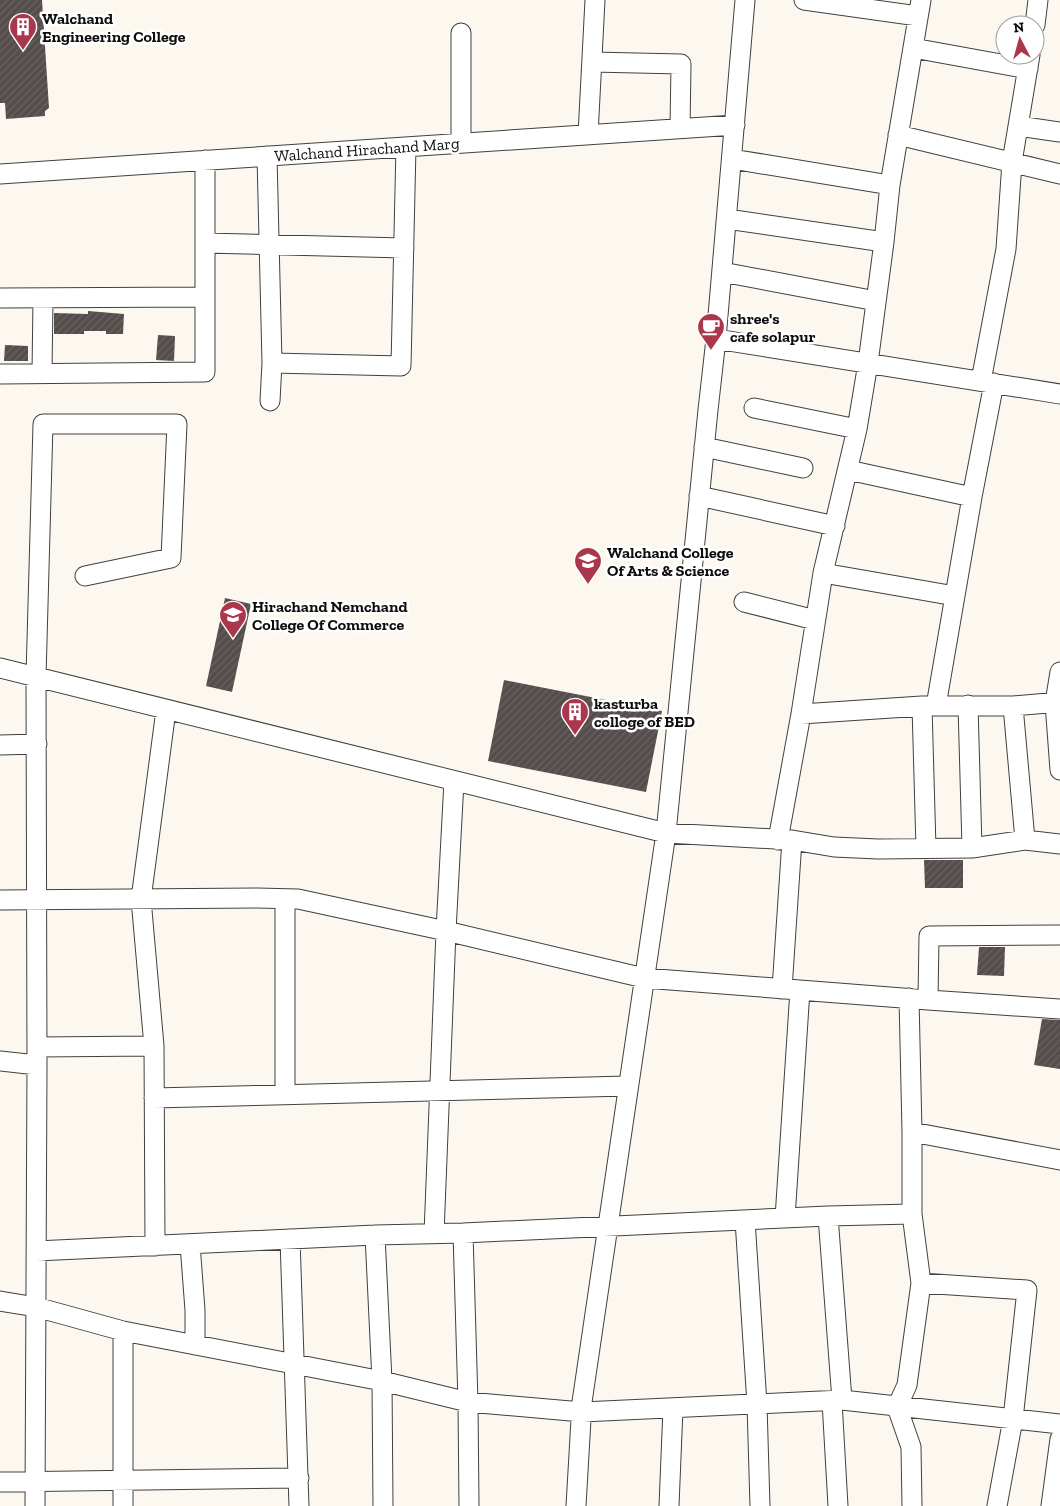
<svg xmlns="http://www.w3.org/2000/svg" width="1060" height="1506" font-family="'Zilla Slab',serif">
<defs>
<pattern id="building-hatch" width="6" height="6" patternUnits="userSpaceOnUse" patternTransform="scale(1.25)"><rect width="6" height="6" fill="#544d4b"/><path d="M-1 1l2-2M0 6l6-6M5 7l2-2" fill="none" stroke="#686260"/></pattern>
</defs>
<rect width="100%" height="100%" fill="#fdf8ef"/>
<!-- building -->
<path fill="url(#building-hatch)" d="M0,0H42L49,108L45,111V116L6,119L5,103H0Z
M88,311L124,314L123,334H106V331H84V334H54V313L88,314Z
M158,335L175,336L174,361L156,360Z
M5,345L28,346V361H4Z
M225,598L251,604L232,692L206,686Z
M504,680L662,711L646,792L488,761Z
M924,860H963V888H925Z
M979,947H1005L1004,976L977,975Z
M1042,1019L1060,1020V1069L1034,1065Z"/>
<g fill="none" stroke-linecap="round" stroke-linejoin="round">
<defs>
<path id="minor" d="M804,0L918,16
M1035,25L1038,0
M461,33V143
M913,48L1028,69
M592,62L681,64L680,128
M1018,126L1060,132
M588,135L595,0
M898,135L1060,174
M267,156L272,363L401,366L406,147
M732,159L890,185
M0,174L735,125
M727,219L884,242
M205,243L404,248
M722,272L876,301
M0,298L205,297
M716,339L1060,394
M42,373L43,298
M0,374L205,372V160
M981,381L1006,249L1012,162L1030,55
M270,401L272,363
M754,408L857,429
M704,447L803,468
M848,470L972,497
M699,496L835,526
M823,573L955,596
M744,602L815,620
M0,668L666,833L792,840L834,847L878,849L972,848L1025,840L1060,844
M1060,672L1055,703L1060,770
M968,705L972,848
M922,706L926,848
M936,706L972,497L994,383
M1013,706L1025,840
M801,714L922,706H1013L1060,702
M0,745L37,744
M778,840L801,714L823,573L857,429L868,363L884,242L890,185L921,0
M285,899V1095
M0,900L257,898L298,899L446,931L644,978L928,1000L929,936L1060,935
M782,989L792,840
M909,998L912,1132
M928,1000L1060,1009
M154,1046L141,899L166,710
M37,1047L154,1046L155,1246
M0,1061L37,1065
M154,1098L628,1086
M828,1216L912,1214
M785,1218L800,990
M745,1220L757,1404L760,1506
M463,1233L468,1402L469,1506
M434,1234L446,931L454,781
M375,1235L382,1381L383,1506
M290,1239L299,1506
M190,1244L195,1310V1345
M36,1251L375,1235L463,1233L828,1216L842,1400
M921,1283L1027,1290L1013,1419L997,1506
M0,1301L36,1307L123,1331L382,1381L468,1402L582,1412L842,1400L1060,1424
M832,1401L838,1506
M0,1482L299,1478
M35,1506L37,1065L36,677L43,424H177L171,558L85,576
M123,1506V1331
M576,1506L582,1402L666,833L708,410L716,339L745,0
M669,1506L673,1408
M912,1506L911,1447L897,1407L907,1385L921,1283L912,1214V1132L1060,1160
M1051,1506L1060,1439"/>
</defs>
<!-- minor casing -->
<use href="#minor" stroke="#404040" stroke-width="21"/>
<!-- minor -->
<use href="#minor" stroke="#fff" stroke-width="19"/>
</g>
<!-- icons -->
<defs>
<symbol id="building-pin" viewBox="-11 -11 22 30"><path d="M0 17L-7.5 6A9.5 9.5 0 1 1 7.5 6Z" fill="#aa374c" stroke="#fff"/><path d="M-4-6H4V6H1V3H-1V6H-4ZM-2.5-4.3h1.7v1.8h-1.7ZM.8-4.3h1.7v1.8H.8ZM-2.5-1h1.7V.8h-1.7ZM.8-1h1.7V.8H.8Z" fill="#fff"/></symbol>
<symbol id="cafe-pin" viewBox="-11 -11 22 30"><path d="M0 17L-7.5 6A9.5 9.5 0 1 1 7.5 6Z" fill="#aa374c" stroke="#fff"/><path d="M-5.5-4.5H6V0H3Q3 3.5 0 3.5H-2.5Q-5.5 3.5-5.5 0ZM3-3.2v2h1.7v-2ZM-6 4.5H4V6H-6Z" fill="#fff"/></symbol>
<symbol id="university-pin" viewBox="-11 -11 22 30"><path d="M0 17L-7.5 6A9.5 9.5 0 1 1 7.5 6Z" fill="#aa374c" stroke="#fff"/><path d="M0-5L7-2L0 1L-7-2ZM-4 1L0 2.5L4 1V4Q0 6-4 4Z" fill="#fff"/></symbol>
</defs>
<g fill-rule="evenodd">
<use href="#building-pin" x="7" y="11" width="32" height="43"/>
<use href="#cafe-pin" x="695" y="311" width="32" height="43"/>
<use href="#university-pin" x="572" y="545" width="32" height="43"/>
<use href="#university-pin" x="217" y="599" width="32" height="43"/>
<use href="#building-pin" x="559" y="696" width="32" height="43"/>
</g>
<g text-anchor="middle" stroke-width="5" stroke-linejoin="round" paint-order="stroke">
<!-- poi labels -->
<g font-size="16" font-weight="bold" fill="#0d0d0d" stroke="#fff" text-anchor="start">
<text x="42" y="24">Walchand<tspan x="42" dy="18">Engineering College</tspan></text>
<text x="730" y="324">shree's<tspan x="730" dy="18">cafe solapur</tspan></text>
<text x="607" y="558">Walchand College<tspan x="607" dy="18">Of Arts &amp; Science</tspan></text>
<text x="252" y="612">Hirachand Nemchand<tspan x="252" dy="18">College Of Commerce</tspan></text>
<text x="594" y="709">kasturba<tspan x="594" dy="18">colloge of BED</tspan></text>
</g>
<!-- street labels -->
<g font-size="16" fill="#0d0d0d" stroke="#fff">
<text transform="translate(367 149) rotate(-4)" y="6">Walchand Hirachand Marg</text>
</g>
</g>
<!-- north arrow -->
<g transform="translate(1020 40) rotate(354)"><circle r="24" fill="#ffffff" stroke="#9e9e9e"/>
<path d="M0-4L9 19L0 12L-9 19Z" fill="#aa374c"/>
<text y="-8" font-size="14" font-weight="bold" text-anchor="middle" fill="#0d0d0d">N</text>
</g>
</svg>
